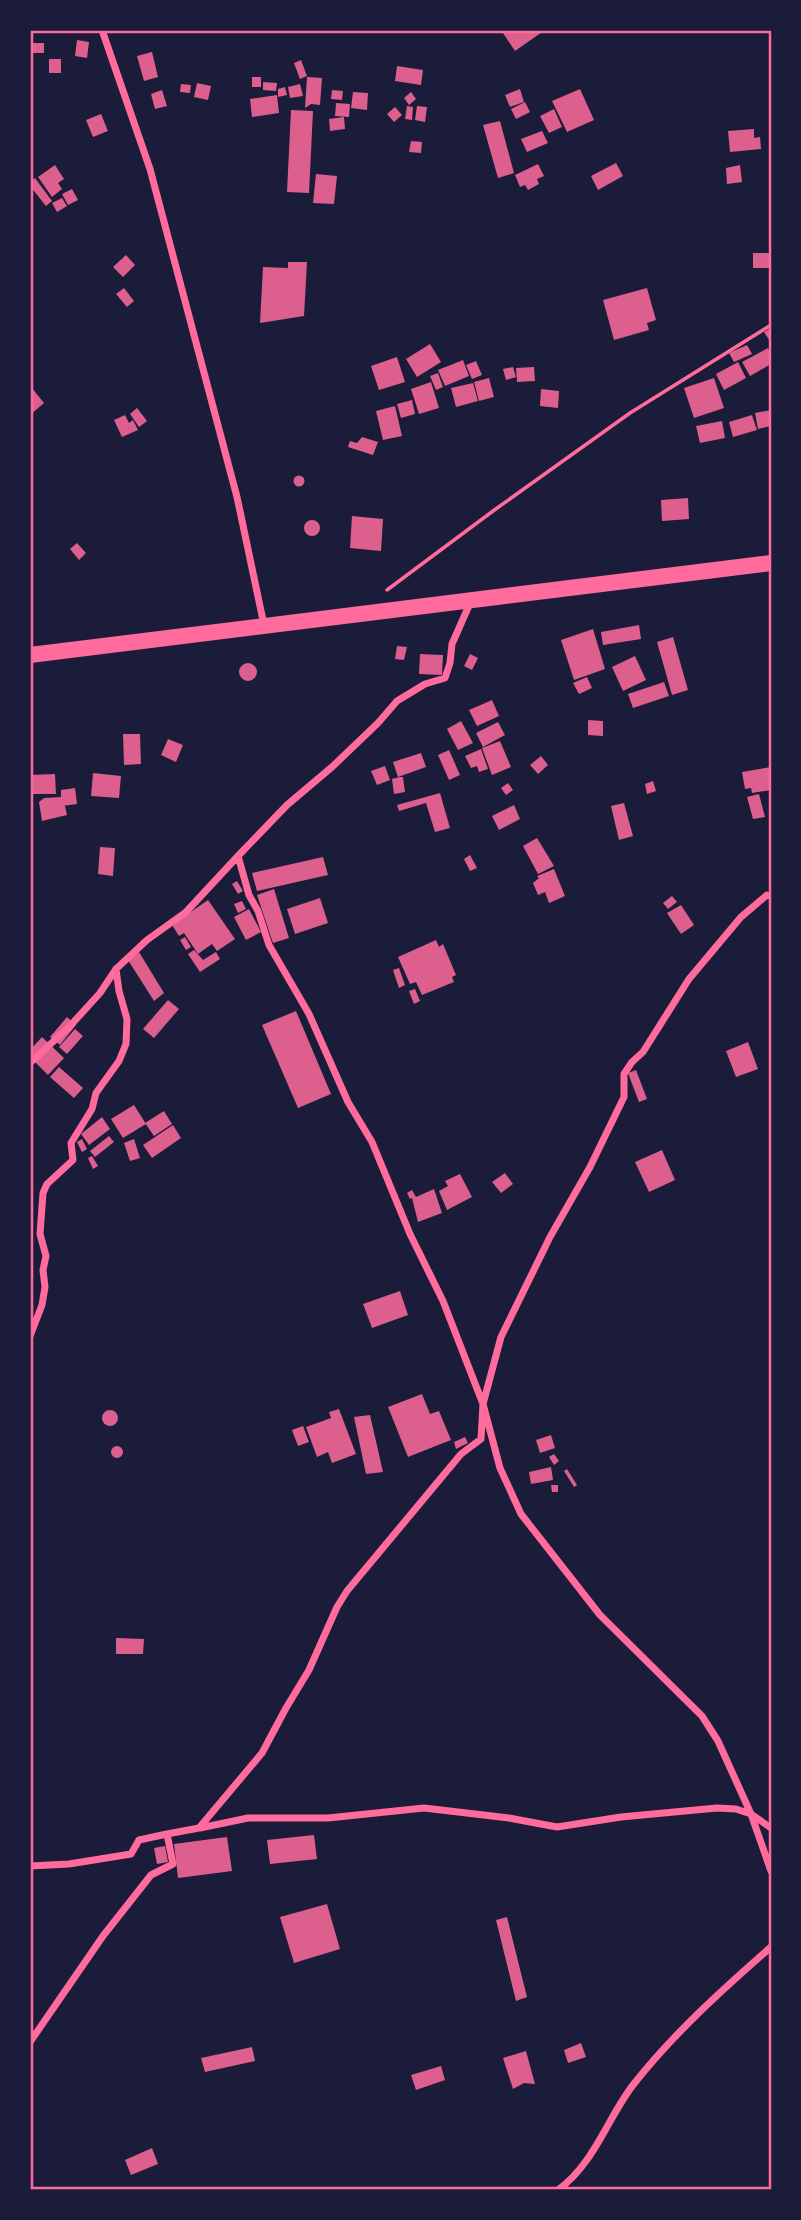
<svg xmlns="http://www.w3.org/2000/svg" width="801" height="2220" font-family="'IBM Plex Sans',sans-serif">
<rect width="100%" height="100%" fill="#1b1b3a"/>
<!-- building -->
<path fill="#dd5f8e" d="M501,30H545L515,51Z
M77,40L89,42L87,58L75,56Z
M31,43H44V53H32Z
M152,52L158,77L144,81L137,56Z
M49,59H61V73H49Z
M301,60L307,76L300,79L294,63Z
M397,66L423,70L421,85L395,81Z
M252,77H261V87H252Z
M307,77L322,78L320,105L311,104L305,108Z
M263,82L277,83L276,91L263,90Z
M197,83L211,86L208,100L194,97Z
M181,84L191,85L190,93L180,92Z
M300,84L303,96L290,98L288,87Z
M285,87L287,95L278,97V89Z
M520,89L524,102L510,107L505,95Z
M580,89L594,120L567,132L552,101Z
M162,90L167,106L155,109L151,94Z
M332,90L343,91L342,100L331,99Z
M353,92L368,93L367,110L351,108Z
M411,92L416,99L409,105L404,98Z
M277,95L279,113L252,117L250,99Z
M525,102L530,112L516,119L511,109Z
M336,103L350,104L349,117L335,116Z
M407,106L413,107L412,120L405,119Z
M417,106L427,107L425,122L415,120Z
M395,107L402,115L394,122L387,114Z
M554,109L562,127L549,133L540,116Z
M291,110L313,111L309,193L287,192Z
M101,114L108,131L93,137L86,120Z
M344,117L345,129L330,131L329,119Z
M500,121L514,173L498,178L483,125Z
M754,129V138L760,137L761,149L730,152L728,131Z
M542,131L548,143L527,152L521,139Z
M411,141L422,142L421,153L409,152Z
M616,163L623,176L598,190L591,176Z
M538,164L544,176L537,179L539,184L528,190L525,185L520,187L515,175Z
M55,165L64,179L58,183L62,189L52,197L38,177Z
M740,165L742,182L727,184L726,168Z
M316,174L337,176L334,204L313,203Z
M35,178L52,201L46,206L30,186V182Z
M72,189L78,200L68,205L62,194Z
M62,198L67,206L57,212L52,203Z
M753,253H771V268H753Z
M126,255L135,265L123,277L113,267Z
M288,262H307L304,316L260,323L263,267L288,268Z
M124,288L134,301L127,307L116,294Z
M647,288L656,320L647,323L649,330L614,340L603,300Z
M771,328V343L764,332Z
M430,344L441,362L417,377L406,359Z
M747,345L752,354L734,362L729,353Z
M768,348L771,354V364L750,376L742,362Z
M397,357L405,382L379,390L371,366Z
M463,360L469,376L445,386L438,370Z
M476,361L482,375L472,379L466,365Z
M738,362L746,378L724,390L716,374Z
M513,367L516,377L506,380L503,369Z
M534,367L535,381L517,382L516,368Z
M438,373L443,387L436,390L430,376Z
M489,378L494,397L479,401L474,382Z
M714,378L724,408L694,418L684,388Z
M431,382L439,408L419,414L411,389Z
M473,383L478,401L456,407L451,388Z
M32,388L44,403L30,415V390Z
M541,389L559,391L558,408L540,406Z
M412,400L415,414L401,418L397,404Z
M395,406L402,436L383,440L376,411Z
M137,408L147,421L139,427L130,414Z
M771,410V426L758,429L755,413Z
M125,415L129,423L133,420L138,430L122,437L114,420Z
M752,415L757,430L733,437L729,422Z
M722,421L725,438L700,443L696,426Z
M362,437L378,442L373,455L348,447L350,441L357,443Z
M293.5 481a5.5 5.5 0 1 1 11 0a5.5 5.5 0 1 1-11 0Z
M688,498L689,519L662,521L661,500Z
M352,516L383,519L381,551L350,548Z
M304 528a8 8 0 1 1 16 0a8 8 0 1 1-16 0Z
M77,543L86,553L79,560L70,549Z
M639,625L641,639L603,645L601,632Z
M593,629L605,669L574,680L561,640Z
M673,637L688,690L672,695L657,642Z
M397,646L407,647L404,660L395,659Z
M420,654L443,655L442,675L419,674Z
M470,654L478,658L472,670L464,666Z
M635,656L646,680L623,691L612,667Z
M239 672a9 9 0 1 1 18 0a9 9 0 1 1-18 0Z
M587,677L592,688L579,694L573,683Z
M664,682L669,696L633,708L628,694Z
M492,700L499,716L477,726L469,710Z
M588,720L603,721V736L588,735Z
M461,721L473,743L458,750L447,729Z
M498,722L505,735L483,747L476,733Z
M123,734H140L141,764L124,765Z
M168,739L183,745L176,762L161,755Z
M500,741L511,767L492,775L482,748Z
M481,749L488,769L479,772L477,766L471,768L465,756Z
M449,750L460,775L449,780L438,755Z
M421,753L426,767L398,777L393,762Z
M541,756L548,765L538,774L530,765Z
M385,766L390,780L377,785L371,771Z
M771,767V790L752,793L751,788L745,789L742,772Z
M93,773L121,776L119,798L91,796Z
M55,774L56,794H30V775Z
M400,777H403L405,792L394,794L392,779Z
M653,781L656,791L647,794L645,784Z
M508,783L513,790L506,795L501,788Z
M75,788L77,804L62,806H65L67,815L42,821L39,802L44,798L61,797V790Z
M440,793L450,828L435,832L426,803L399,811L397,805Z
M759,794L765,817L753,819L747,797Z
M624,803L633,836L619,840L611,806Z
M514,805L520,819L499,830L492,816Z
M537,838L554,866L538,874L523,846Z
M100,847L115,848L113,876L98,874Z
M470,855L477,868L470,871L464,859Z
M323,857L328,875L257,891L252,873Z
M554,869L565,896L549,903L545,892L538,895L533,883L539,878L537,876Z
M237,881L243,891L238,894L232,884Z
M274,889L289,938L273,943L257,895Z
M672,896L677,902L668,909L663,903Z
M320,898L328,923L295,934L287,909Z
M208,900L235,939L217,951L212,944L198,954L184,933L179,936L172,925Z
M242,901L246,909L238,913L234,904Z
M681,905L694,925L681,934L667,913Z
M249,909L261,932L246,940L234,917Z
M185,937L191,947L186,950L180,940Z
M436,940L439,947L443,944L456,975L452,977L454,982L422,995L416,982L410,984L398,957Z
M194,950L203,960L216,952L220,959L200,972L188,954Z
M139,952L164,993L154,1001L128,960Z
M399,968L405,985L399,988L393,970Z
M415,989L420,1001L414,1004L409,991Z
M168,1000L179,1009L154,1038L143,1029Z
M296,1011L331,1094L298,1108L262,1025Z
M67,1017L76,1025L60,1045L50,1037Z
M75,1029L83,1036L67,1054L59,1047Z
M42,1037L64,1058L48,1075L30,1057V1050Z
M748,1042L758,1069L736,1077L726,1051Z
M59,1067L83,1088L74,1098L50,1077Z
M636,1070L647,1099L639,1102L628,1073Z
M134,1105L146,1124L123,1138L111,1119Z
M164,1111L172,1124L154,1136L145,1123Z
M102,1117L110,1129L89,1145L81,1134Z
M173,1125L181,1138L152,1158L143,1145Z
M109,1136L114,1142L95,1157L90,1151Z
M82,1139L87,1149L82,1152L77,1142Z
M134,1139L140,1158L130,1161L124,1143Z
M662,1150L675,1180L649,1192L635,1162Z
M92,1156L98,1166L93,1169L88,1158Z
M505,1173L513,1184L501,1193L492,1182Z
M460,1174L472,1197L447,1210L439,1191L448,1186L445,1181Z
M434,1189L442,1213L418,1222L412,1198L410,1199L407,1193L412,1190L416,1197Z
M400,1291L408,1315L372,1328L363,1304Z
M422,1394L430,1414L439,1411L451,1440L408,1457L388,1407Z
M339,1409L356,1454L332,1463L328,1452L317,1457L306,1427L331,1418L329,1412Z
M102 1418a8 8 0 1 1 16 0a8 8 0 1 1-16 0Z
M370,1415L383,1472L366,1474L354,1417Z
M303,1426L309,1442L298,1446L292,1430Z
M551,1435L555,1448L540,1453L536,1440Z
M465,1437L468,1443L456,1449L454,1442Z
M111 1452a6 6 0 1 1 12 0a6 6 0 1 1-12 0Z
M554,1454L559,1461L554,1465L549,1457Z
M551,1467L553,1480L531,1484L529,1472Z
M567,1469L577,1485L574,1487L564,1471Z
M551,1485H558V1492H552Z
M116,1638L144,1639L143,1654H116Z
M314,1835L317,1859L270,1864L267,1840Z
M227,1837L232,1871L178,1878L174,1844Z
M165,1846L168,1862L157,1864L154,1848Z
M327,1904L340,1949L294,1963L280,1917Z
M507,1917L527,1997L516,2001L496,1920Z
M581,2043L586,2057L568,2063L564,2050Z
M252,2047L255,2061L205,2072L201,2058Z
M526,2051L535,2084L524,2083L513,2089L503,2058Z
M441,2066L445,2080L416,2090L411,2075Z
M152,2148L158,2164L131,2175L125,2160Z"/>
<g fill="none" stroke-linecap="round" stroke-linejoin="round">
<!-- path -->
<path stroke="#ff6b9d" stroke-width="3.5" d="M387,590L493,511L630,413L771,325"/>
<!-- minor -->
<path stroke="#ff6b9d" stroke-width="7" d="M102,30L150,169L237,497L264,625
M471,601L452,644L450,663L445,678L425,684L397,701L378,723L332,767L287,805L238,856L249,895L258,911L269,945L309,1014L348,1102L372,1142L410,1234L443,1301L483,1404L500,1468L521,1514L600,1615L702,1716L718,1741L751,1814L771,1871
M30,1063L70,1026L100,993L116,969L147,940L186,912L238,856
M30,1336L42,1305L45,1287L43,1270L46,1256L40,1234L43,1193L47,1184L73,1160L71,1143L92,1109L96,1093L119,1061L126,1044L127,1019L119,991L116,969
M200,1828L248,1818H328L424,1808L509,1818L557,1827L621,1817L717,1808L736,1809L751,1814L771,1828
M30,1866L69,1864L131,1854L139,1840L167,1834
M30,2042L103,1936L151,1875L173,1864L167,1834L199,1828L262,1753L286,1708L309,1670L337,1607L347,1591L461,1454L481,1439L483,1404L501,1337L550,1237L590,1167L624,1097V1074L632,1062L643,1052L689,979L741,917L767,895L771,896
M558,2190C594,2164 607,2119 633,2085C673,2034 722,1990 771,1947"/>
<!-- primary -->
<path stroke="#ff6b9d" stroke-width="16" d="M30,655L771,563"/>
</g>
<!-- border -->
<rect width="801" height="2220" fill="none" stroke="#1b1b3a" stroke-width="63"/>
<rect x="32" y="32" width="738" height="2156" fill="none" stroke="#ff6b9d" stroke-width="2.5"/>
</svg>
